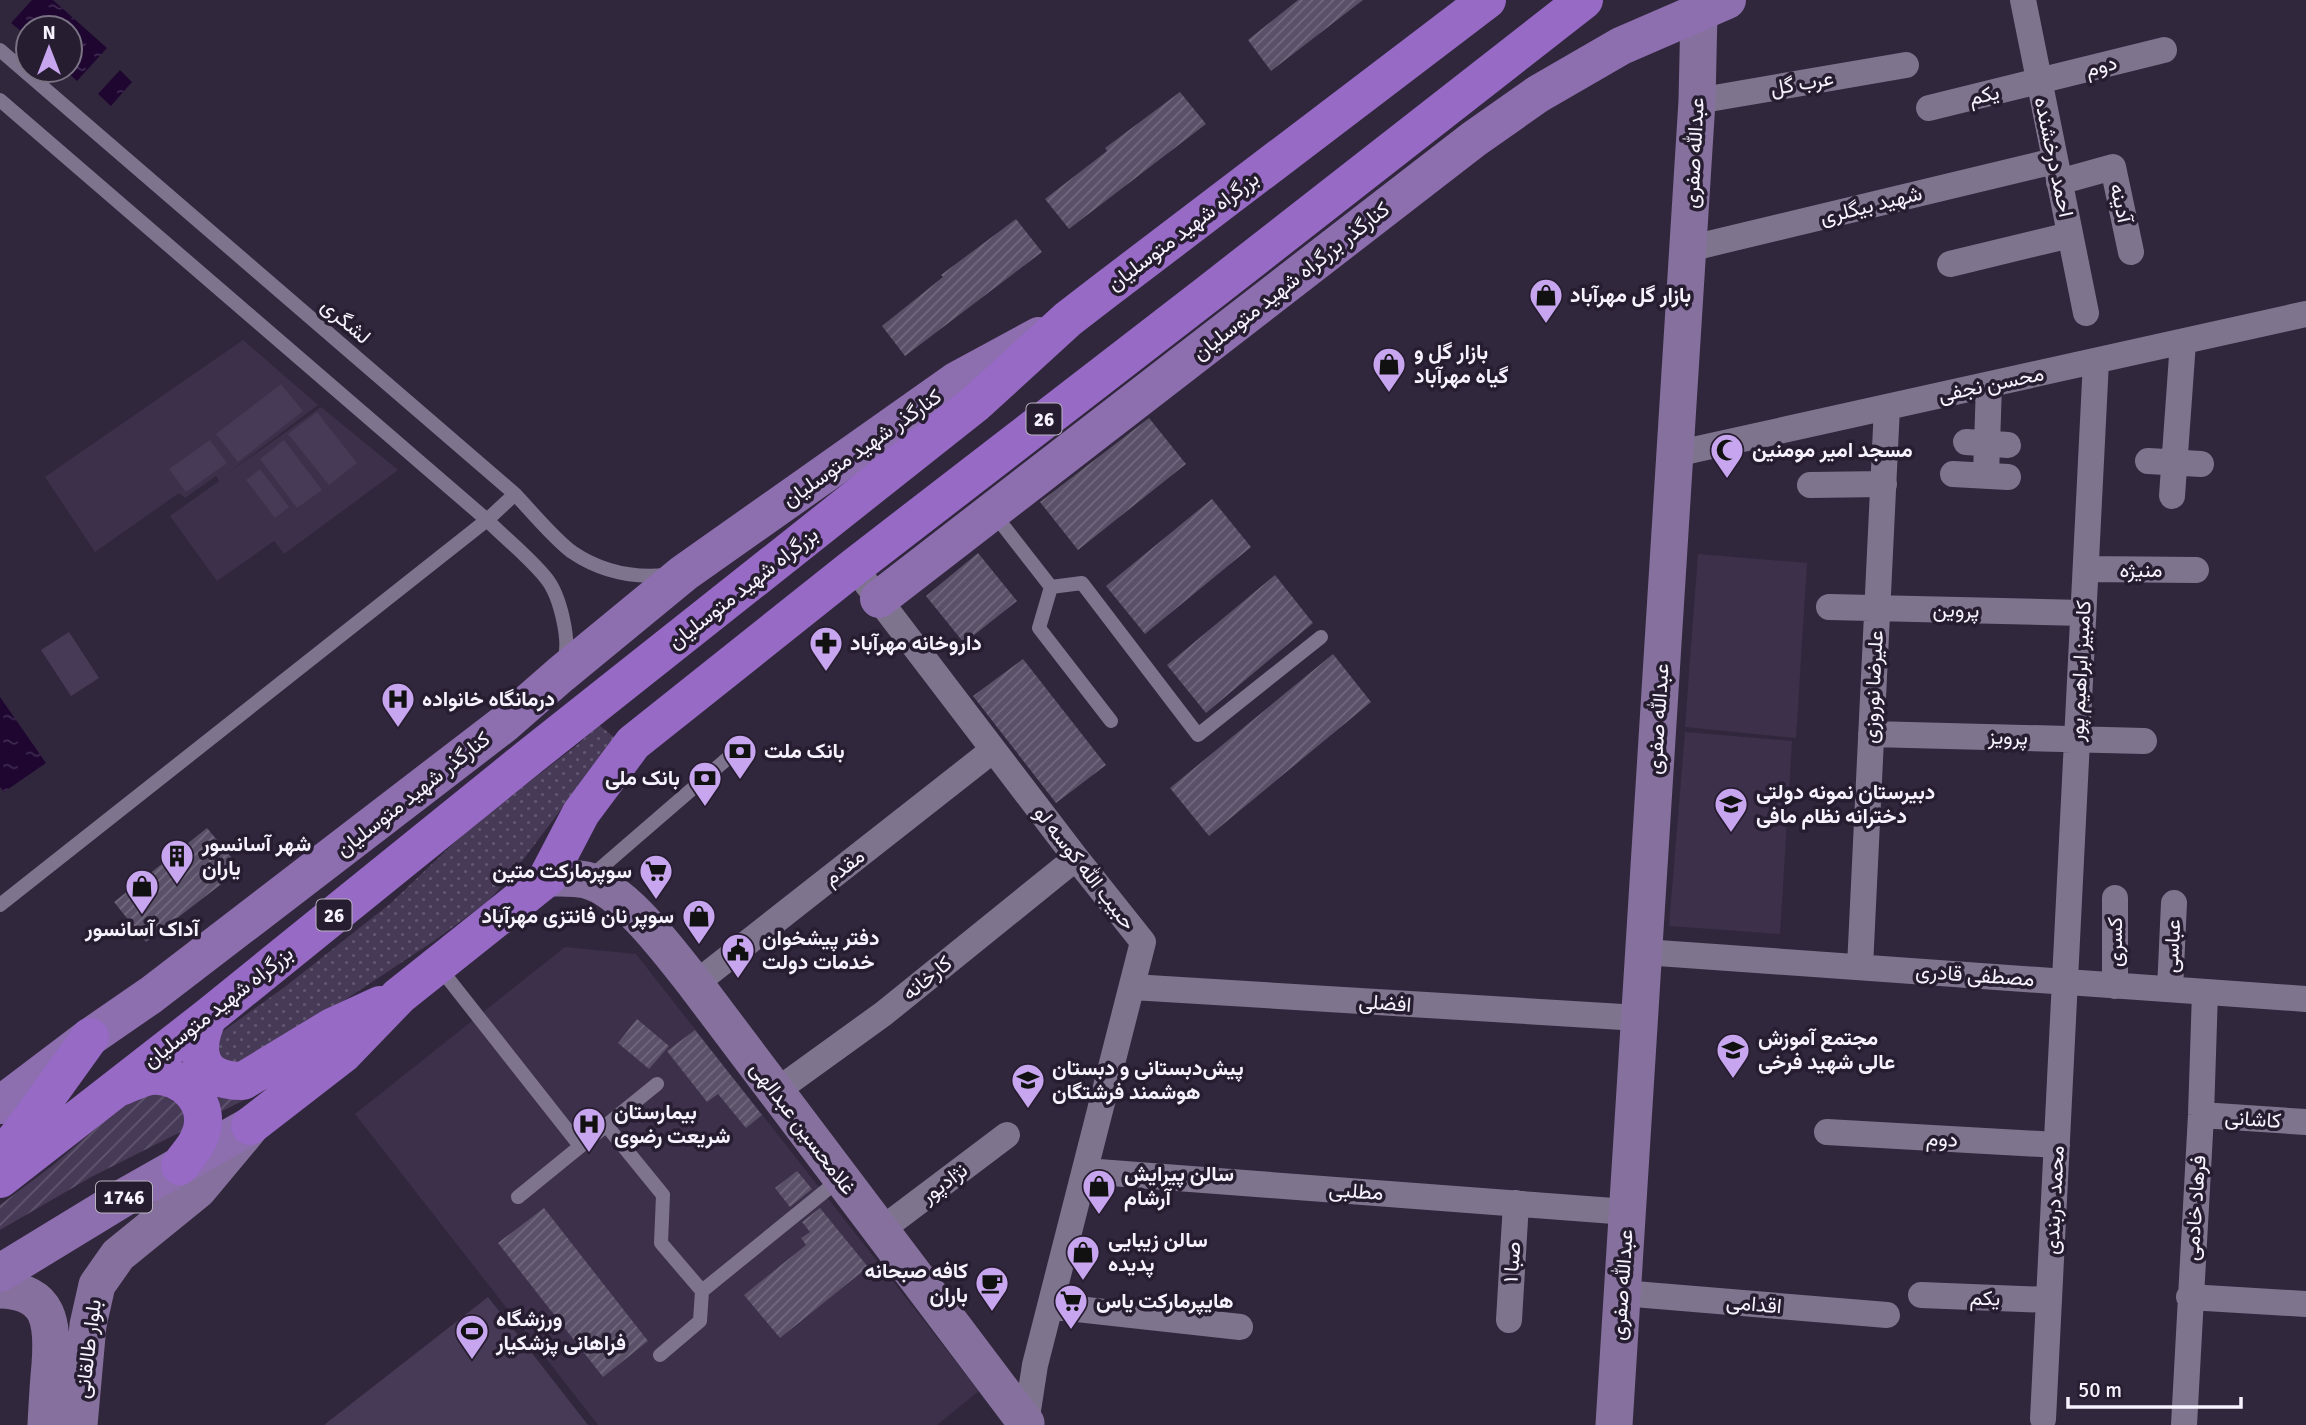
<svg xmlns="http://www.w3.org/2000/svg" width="2306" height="1425" font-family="Signika,Vazirmatn,sans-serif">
<defs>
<pattern id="grass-dots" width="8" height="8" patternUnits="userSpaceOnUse" patternTransform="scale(1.75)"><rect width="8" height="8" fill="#473a57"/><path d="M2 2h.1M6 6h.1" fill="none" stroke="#625770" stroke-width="1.8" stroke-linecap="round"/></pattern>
<pattern id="garden-furrows" width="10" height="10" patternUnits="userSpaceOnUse" patternTransform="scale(1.75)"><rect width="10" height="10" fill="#473a57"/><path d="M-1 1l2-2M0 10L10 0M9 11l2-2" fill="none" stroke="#625770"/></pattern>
<pattern id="water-ripples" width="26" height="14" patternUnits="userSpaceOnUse" patternTransform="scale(1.75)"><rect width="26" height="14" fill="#1e0631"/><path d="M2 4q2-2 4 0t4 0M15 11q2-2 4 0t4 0" fill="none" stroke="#3f2b50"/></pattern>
<pattern id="building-hatch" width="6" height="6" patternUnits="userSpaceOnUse" patternTransform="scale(1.75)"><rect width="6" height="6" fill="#5a5067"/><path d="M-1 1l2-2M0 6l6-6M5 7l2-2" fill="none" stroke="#726a7e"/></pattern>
</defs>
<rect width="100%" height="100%" fill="#31273c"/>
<!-- built -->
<path fill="#3c304a" d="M243,340L318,405L227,474L321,407L398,470L284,554L274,541L217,581L170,516L219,481L216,476L185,498L179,493L95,552L45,477Z
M1698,554L1807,563L1796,738L1685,727Z
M1685,732L1792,741L1780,934L1669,926Z
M565,947L636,954L979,1391L937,1425H598L355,1114Z"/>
<!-- grass -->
<path fill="url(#grass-dots)" d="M599,725L615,738L510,877L488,901L434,941L313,1021L227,1070L210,1044L215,1037L286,986L391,903L472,826L576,746Z"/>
<!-- park -->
<path fill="#473a57" d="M281,384L303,411L238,462L216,434Z
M317,412L357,463L329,485L288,434Z
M210,440L227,463L186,492L169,469Z
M284,440L322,490L297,508L260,459Z
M260,469L289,507L275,518L246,480Z
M69,632L99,678L71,696L41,650Z
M488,1297L588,1425H324Z"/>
<!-- garden -->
<path fill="url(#garden-furrows)" d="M191,1047L256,1094L93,1176L0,1230V1205L52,1166Z"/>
<!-- water -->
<path fill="url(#water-ripples)" d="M32,0H53L107,48L77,81L65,70H70V28H28V37L11,23Z
M120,70L132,82L111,106L98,94Z
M0,697L46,763L4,792L0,787Z"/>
<!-- building -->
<path fill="url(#building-hatch)" d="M1298,0H1363L1271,71L1248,40Z
M1180,92L1206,124L1069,229L1045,199L1107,151L1105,148Z
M1016,219L1042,252L905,356L882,326L943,277L941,275Z
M1149,418L1186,464L1078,550L1040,502Z
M1212,499L1251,547L1145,634L1106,586Z
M978,553L1017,601L964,643L926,596Z
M1275,575L1313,623L1206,713L1167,665Z
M1333,654L1371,702L1209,836L1170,788Z
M1023,659L1106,765L1056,803L973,696Z
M207,828L241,869L146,942L114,902Z
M637,1019L669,1046L649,1069L618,1043Z
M695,1030L762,1115L746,1128L718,1094L707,1102L667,1051Z
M797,1171L812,1189L790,1207L775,1188Z
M544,1208L648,1341L603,1377L498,1243Z
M820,1208L868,1267L780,1338L744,1295L806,1245L801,1238L810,1232L802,1222Z"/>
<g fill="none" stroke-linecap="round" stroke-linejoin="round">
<!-- lane -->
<path stroke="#7f748d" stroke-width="14" d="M0,50L515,494C531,511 554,539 572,552C600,571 633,578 665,575
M0,100L487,520C506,539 529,557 546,578C560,595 571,641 564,661
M994,514L1051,587L1039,628L1111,721
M1051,587L1082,583L1198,735L1321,637
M588,879L743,745
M0,905L487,520L515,494
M439,967L580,1146
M606,1125L663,1195L661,1243L702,1291
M518,1197L657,1084
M660,1355L700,1321L702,1291L840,1179"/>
<!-- street -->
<path stroke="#7f748d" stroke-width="26" d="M2023,0L2086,313
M1697,101L1906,65
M1929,108L2164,50
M2059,182L2113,167L2131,252
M1688,249L2054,161
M1950,264L2070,235
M1966,442L2008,445
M1675,454L2306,314
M2148,461L2201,464
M1953,474L2008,477
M1986,475L1989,385
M1810,485L1884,484
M2172,496L2183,342
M854,567L1076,858L1143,942L1035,1365L1026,1423
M2086,569L2196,570
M1829,607L2083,613
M1871,734L2144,741
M1644,952L2306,999
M1860,967L1887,407
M695,984L993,750
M2115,986V898
M1132,987L1639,1018
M2170,989L2174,903
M775,1092L883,1014L1076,858
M2201,1115L2306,1122
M1827,1132L2057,1145
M1085,1171L1627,1212
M881,1230L1007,1135
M1622,1293L1887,1315
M1921,1295L2049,1300
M2189,1297L2306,1304
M1050,1306L1240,1327
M1509,1320L1516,1203
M2043,1419L2096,361
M2184,1425L2201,1115L2205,992"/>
<!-- secondary -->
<path stroke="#86719e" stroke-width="37" d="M547,878C560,878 574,877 586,880C624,889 671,954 695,984L1026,1423
M0,1290C51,1291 53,1324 50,1365C48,1385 47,1405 46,1425
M79,1425L88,1325L97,1285L118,1255L198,1190L248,1130
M1614,1425L1697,101L1699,12"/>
<!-- primary -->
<path stroke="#8d6eaf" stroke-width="38" d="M879,599L1474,139L1538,94L1621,46L1727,0
M0,1105L90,1037L151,995L504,724L560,675L684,573L956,381L1039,336
M0,1273L123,1198L250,1126"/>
<!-- highway -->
<path stroke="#966ac5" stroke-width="38" d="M208,1017C192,1053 199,1081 243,1081L332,1027L380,1005
M120,1087C129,1084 141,1077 151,1076C185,1073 214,1106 199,1138C195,1148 186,1157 180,1166
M250,1126L343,1054L399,996L547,878L581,813L633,743L854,567L1209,293L1584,0
M0,1159L29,1122L90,1037
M0,1179L208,1017L532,755L976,403L1068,319L1103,292L1487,0"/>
</g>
<!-- icons -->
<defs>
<symbol id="shop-pin" viewBox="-11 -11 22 30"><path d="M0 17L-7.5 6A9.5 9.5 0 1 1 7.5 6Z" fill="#c7a6ef" stroke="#271d31"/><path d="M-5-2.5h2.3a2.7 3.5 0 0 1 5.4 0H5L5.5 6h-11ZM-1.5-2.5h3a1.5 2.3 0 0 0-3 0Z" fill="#111"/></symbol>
<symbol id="mosque-pin" viewBox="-11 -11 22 30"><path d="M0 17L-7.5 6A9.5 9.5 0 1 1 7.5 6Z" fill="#c7a6ef" stroke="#271d31"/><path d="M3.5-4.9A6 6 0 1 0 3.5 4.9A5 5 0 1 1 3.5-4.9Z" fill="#111"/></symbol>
<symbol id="pharmacy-pin" viewBox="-11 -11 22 30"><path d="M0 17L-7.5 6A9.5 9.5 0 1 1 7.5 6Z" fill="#c7a6ef" stroke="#271d31"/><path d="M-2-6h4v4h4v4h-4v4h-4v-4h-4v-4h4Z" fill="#111"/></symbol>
<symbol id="hospital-pin" viewBox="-11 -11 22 30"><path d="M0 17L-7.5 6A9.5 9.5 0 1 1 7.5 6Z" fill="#c7a6ef" stroke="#271d31"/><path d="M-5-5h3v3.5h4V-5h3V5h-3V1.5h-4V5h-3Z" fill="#111"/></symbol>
<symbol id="bank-pin" viewBox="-11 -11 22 30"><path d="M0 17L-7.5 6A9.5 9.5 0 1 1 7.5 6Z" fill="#c7a6ef" stroke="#271d31"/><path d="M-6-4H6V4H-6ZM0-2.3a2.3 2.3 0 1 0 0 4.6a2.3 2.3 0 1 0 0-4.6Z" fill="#111"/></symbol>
<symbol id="school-pin" viewBox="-11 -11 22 30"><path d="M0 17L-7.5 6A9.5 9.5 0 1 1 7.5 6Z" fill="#c7a6ef" stroke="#271d31"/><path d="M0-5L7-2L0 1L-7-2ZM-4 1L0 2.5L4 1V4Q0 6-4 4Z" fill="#111"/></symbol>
<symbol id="building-pin" viewBox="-11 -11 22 30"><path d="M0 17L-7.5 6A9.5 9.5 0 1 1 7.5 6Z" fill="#c7a6ef" stroke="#271d31"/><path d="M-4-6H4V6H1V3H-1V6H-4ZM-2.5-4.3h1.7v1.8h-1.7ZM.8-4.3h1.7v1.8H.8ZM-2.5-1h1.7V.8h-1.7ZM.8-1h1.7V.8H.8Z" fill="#111"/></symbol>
<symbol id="supermarket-pin" viewBox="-11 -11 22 30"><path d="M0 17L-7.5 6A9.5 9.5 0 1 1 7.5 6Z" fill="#c7a6ef" stroke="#271d31"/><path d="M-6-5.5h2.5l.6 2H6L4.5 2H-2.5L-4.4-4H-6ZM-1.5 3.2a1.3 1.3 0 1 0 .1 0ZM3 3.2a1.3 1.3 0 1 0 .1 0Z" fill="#111"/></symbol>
<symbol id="civic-pin" viewBox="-11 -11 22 30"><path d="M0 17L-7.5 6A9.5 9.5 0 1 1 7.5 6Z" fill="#c7a6ef" stroke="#271d31"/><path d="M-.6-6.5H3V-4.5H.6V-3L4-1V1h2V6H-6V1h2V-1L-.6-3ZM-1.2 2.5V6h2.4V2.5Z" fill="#111"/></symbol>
<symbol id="cafe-pin" viewBox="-11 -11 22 30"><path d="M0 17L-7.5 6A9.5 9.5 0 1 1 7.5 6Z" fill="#c7a6ef" stroke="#271d31"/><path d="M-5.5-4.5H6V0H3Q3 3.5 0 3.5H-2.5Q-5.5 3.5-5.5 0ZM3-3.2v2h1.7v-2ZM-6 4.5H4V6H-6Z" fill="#111"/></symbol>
<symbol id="stadium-pin" viewBox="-11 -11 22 30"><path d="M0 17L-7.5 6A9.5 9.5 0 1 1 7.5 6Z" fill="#c7a6ef" stroke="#271d31"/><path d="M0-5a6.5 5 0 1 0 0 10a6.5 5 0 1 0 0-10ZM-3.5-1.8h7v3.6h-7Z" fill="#111"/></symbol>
</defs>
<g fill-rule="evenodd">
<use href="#shop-pin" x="1527" y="276" width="38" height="52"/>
<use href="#shop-pin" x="1370" y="345" width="38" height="52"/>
<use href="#mosque-pin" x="1708" y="431" width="38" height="52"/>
<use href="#pharmacy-pin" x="807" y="624" width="38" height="52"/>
<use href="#hospital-pin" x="379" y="680" width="38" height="52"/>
<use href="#bank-pin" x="721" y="732" width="38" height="52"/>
<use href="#bank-pin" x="686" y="759" width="38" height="52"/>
<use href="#school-pin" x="1712" y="785" width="38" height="52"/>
<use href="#building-pin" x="158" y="837" width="38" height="52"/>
<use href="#supermarket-pin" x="637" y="852" width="38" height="52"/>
<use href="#shop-pin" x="123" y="867" width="38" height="52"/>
<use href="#shop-pin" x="680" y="897" width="38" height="52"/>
<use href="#civic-pin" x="719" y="931" width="38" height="52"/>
<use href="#school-pin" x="1714" y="1031" width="38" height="52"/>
<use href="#school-pin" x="1009" y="1061" width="38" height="52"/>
<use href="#hospital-pin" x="570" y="1105" width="38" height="52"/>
<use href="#shop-pin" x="1080" y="1167" width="38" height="52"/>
<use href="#shop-pin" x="1064" y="1233" width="38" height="52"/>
<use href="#cafe-pin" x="973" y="1264" width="38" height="52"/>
<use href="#supermarket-pin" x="1052" y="1282" width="38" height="52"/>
<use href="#stadium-pin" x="453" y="1312" width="38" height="52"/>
</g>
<g text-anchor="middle" stroke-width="7" stroke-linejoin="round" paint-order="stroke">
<!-- shield labels -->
<g fill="#271d31" stroke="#b9b3c0" stroke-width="2">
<rect x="1026.5" y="403.5" width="35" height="31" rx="5"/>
<rect x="316.5" y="899.5" width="35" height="31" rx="5"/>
<rect x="96" y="1181.5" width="56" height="31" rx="5"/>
</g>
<g font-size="19" font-weight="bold" fill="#f7f3fe">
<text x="1044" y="426">26</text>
<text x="334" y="922">26</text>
<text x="124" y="1204">1746</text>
</g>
<!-- street labels -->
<g font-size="21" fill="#f7f3fe" stroke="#271d31">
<text transform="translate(2101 66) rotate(-15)" y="7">دوم</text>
<text transform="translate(1802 83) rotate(-10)" y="7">عرب گل</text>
<text transform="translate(1984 95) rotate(-13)" y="7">یکم</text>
<text transform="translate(1694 153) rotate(-87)" y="7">عبدالله صفری</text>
<text transform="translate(2054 157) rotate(78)" y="7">احمد درخشنده</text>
<text transform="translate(2121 203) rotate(78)" y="7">آدینه</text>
<text transform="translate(1871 205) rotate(-14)" y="7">شهید بیگلری</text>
<text transform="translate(1183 231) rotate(-37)" y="7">بزرگراه شهید متوسلیان</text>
<text transform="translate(1291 281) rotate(-38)" y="7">کنارگذر بزرگراه شهید متوسلیان</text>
<text transform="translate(346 321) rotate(41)" y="7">لشگری</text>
<text transform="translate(1991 384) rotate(-12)" y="7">محسن نجفی</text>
<text transform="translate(862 448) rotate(-35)" y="7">کنارگذر شهید متوسلیان</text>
<text x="2141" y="577">منیژه</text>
<text transform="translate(743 588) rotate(-38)" y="7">بزرگراه شهید متوسلیان</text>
<text transform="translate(1956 610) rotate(1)" y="7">پروین</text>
<text transform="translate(2080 671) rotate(-87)" y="7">کامبیز ابراهیم پور</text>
<text transform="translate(1873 687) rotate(-87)" y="7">علیرضا نوروزی</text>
<text transform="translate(1658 719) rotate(-86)" y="7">عبدالله صفری</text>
<text transform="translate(2008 737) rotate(1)" y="7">پرویز</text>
<text transform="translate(413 794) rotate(-38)" y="7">کنارگذر شهید متوسلیان</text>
<text transform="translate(844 867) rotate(-38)" y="7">مقدم</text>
<text transform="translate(1085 868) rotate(52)" y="7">حبیب الله کوسه لو</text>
<text transform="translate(2115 942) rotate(-90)" y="7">کسری</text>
<text transform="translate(2172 946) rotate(-87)" y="7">عباسی</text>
<text transform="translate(1975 975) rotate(4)" y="7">مصطفی قادری</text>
<text transform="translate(927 978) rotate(-39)" y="7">کارخانه</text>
<text transform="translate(1385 1003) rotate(4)" y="7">افضلی</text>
<text transform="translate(218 1007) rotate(-38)" y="7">بزرگراه شهید متوسلیان</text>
<text transform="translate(2253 1119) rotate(4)" y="7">کاشانی</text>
<text transform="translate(803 1128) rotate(53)" y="7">غلامحسین عبدالهی</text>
<text transform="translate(1942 1139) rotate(3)" y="7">دوم</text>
<text transform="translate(944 1183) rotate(-37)" y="7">نژادپور</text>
<text transform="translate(1356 1191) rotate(4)" y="7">مطلبی</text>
<text transform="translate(2054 1200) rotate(-87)" y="7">محمد دربندی</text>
<text transform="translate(2195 1208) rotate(-86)" y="7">فرهاد خادمی</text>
<text transform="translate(1512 1262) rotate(-86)" y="7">صبا ۱</text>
<text transform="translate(1622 1285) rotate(-86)" y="7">عبدالله صفری</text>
<text transform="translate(1985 1298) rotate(2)" y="7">یکم</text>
<text transform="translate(1754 1304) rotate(5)" y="7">اقدامی</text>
<text transform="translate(88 1349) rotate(-83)" y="7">بلوار طالقانی</text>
</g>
<!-- poi labels -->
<g font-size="21" font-weight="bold" fill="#f7f3fe" stroke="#271d31" text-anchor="start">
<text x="1570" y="302">بازار گل مهرآباد</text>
<text x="1414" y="359">بازار گل و<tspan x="1414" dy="24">گیاه مهرآباد</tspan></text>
<text x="1752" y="457">مسجد امیر مومنین</text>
<text x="850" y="650">داروخانه مهرآباد</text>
<text x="422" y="706">درمانگاه خانواده</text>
<text x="764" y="758">بانک ملت</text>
<text x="680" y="785" text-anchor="end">بانک ملی</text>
<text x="1756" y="799">دبیرستان نمونه دولتی<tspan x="1756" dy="24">دخترانه نظام مافی</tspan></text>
<text x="202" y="851">شهر آسانسور<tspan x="202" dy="24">یاران</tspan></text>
<text x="632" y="878" text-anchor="end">سوپرمارکت متین</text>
<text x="674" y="923" text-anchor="end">سوپر نان فانتزی مهرآباد</text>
<text x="142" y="936" text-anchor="middle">آداک آسانسور</text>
<text x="762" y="945">دفتر پیشخوان<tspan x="762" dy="24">خدمات دولت</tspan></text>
<text x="1758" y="1045">مجتمع آموزش<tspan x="1758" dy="24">عالی شهید فرخی</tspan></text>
<text x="1052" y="1075">پیش‌دبستانی و دبستان<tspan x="1052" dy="24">هوشمند فرشتگان</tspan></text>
<text x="614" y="1119">بیمارستان<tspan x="614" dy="24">شریعت رضوی</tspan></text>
<text x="1124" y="1181">سالن پیرایش<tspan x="1124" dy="24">آرشام</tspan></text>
<text x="1108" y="1247">سالن زیبایی<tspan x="1108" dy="24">پدیده</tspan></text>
<text x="968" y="1278" text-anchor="end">کافه صبحانه<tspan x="968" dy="24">باران</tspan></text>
<text x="1096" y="1308">هایپرمارکت یاس</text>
<text x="496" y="1326">ورزشگاه<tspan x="496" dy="24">فراهانی پزشکیار</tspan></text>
</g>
</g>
<!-- north arrow -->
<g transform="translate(49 49)"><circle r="33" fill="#271d31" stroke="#7a7383" stroke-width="2"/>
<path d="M0-5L12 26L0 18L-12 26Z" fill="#c7a6ef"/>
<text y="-10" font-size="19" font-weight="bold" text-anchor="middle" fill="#f7f3fe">N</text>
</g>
<!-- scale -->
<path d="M2068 1397v10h173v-10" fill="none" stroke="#f7f3fe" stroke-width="3.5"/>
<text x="2078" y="1397" font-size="21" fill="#f7f3fe" stroke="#271d31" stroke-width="5" paint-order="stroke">50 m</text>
</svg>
